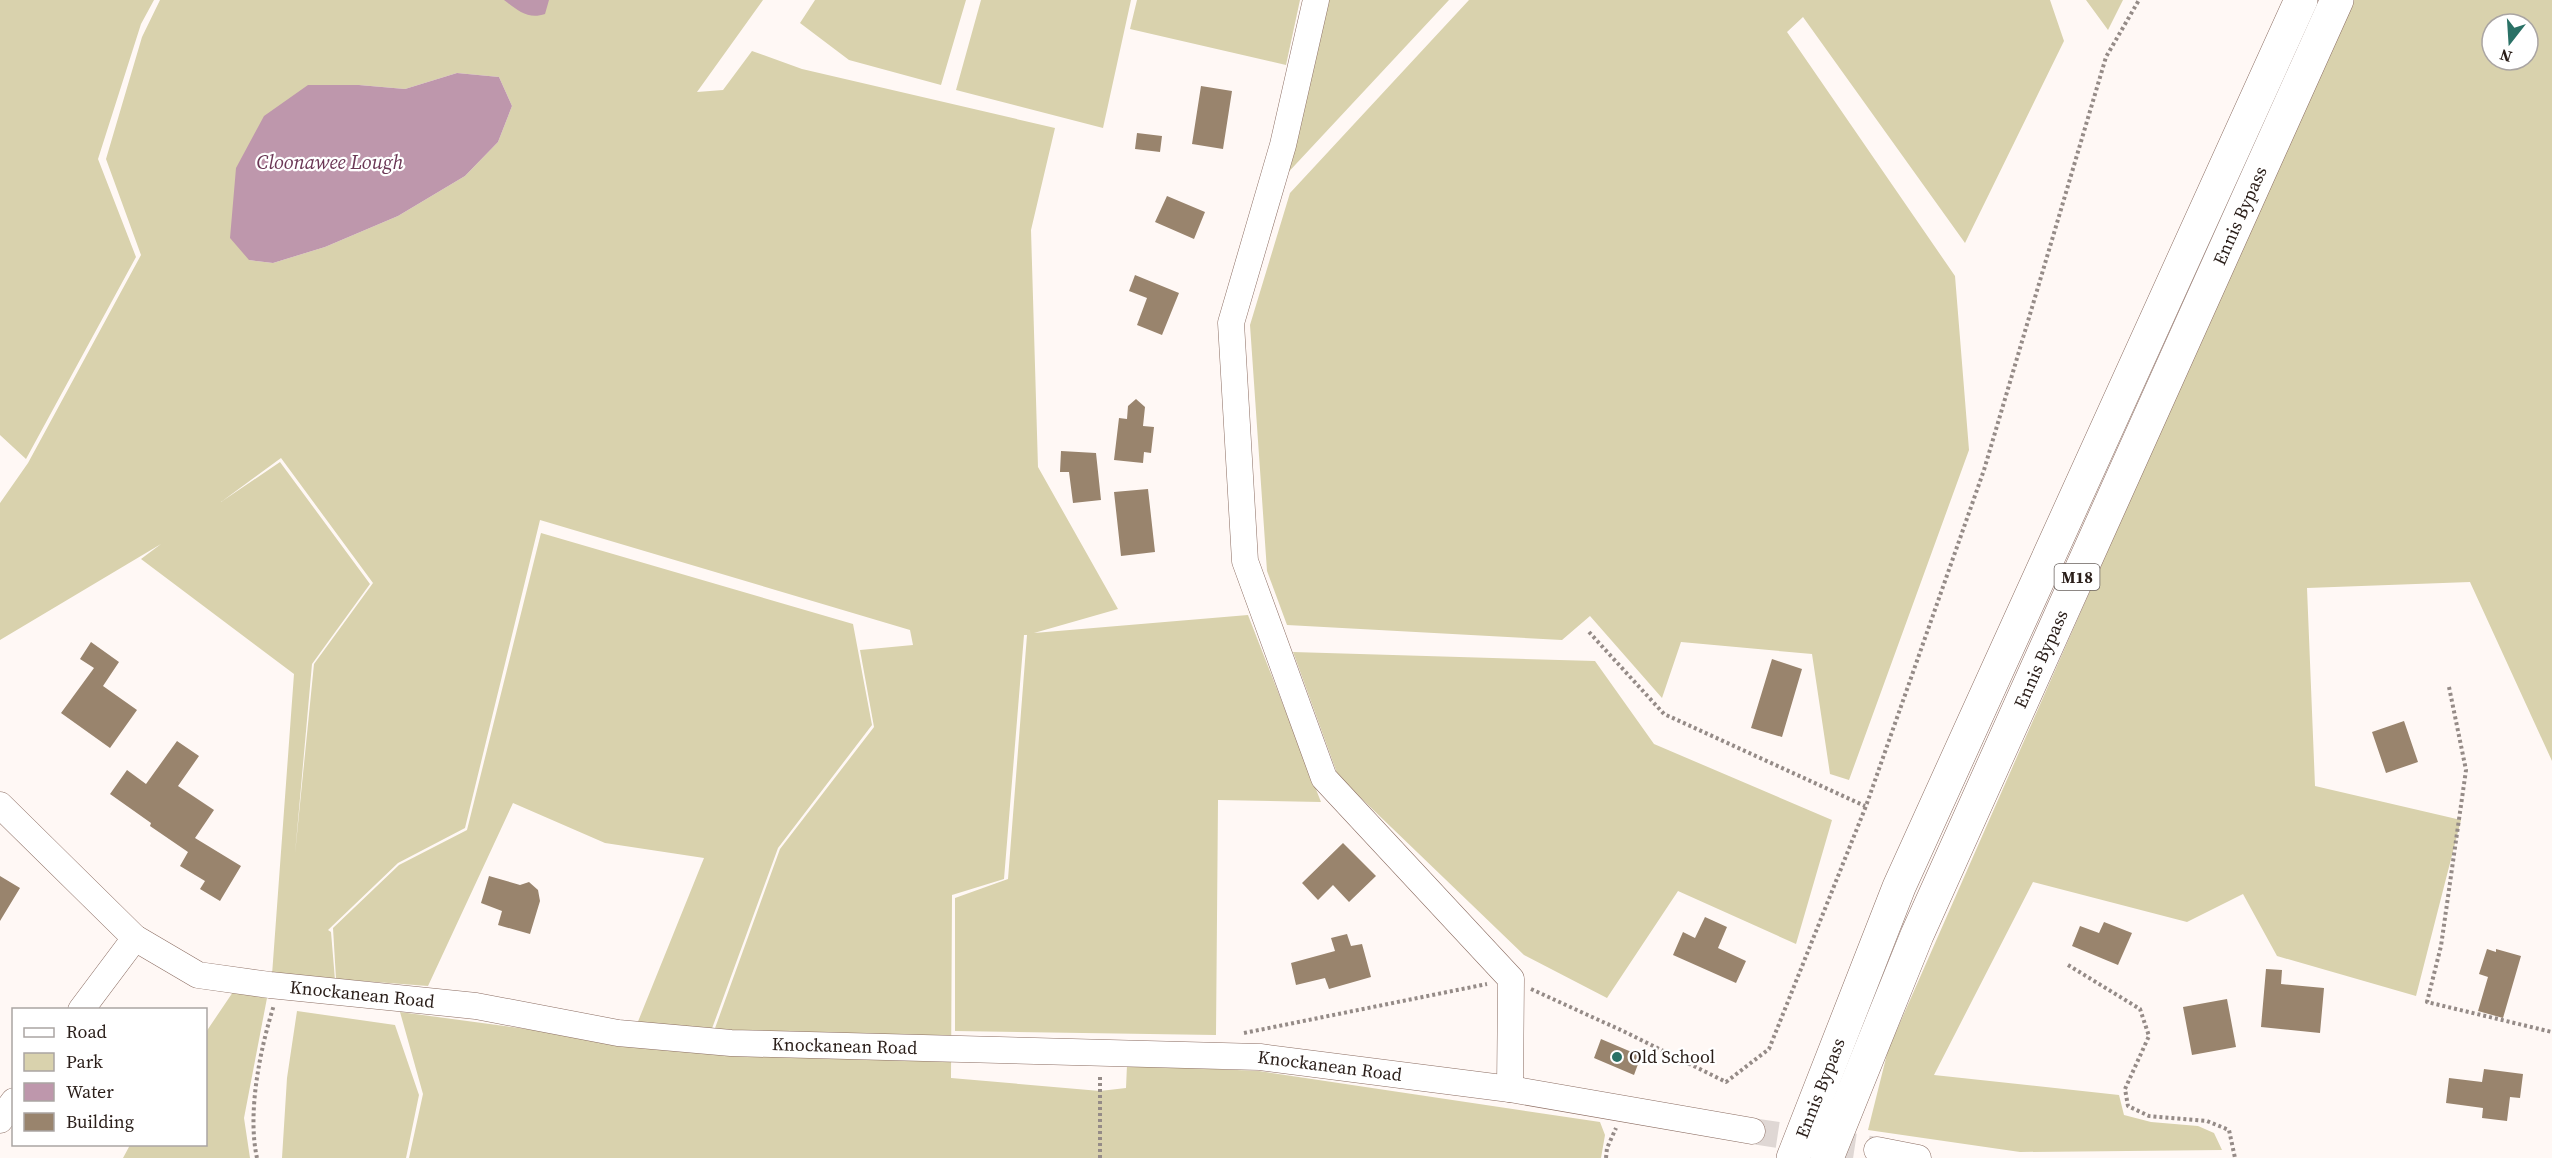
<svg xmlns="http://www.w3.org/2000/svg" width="2552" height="1158" font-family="'Source Serif 4',serif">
<rect width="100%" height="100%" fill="#fff8f5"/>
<!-- green -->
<path fill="#d9d2ad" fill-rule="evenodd" d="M0,0H154L141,24L98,159L136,257L26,459L0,435Z
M160,0H763L697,92L723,90L752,51L802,69L1055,128L1031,230L1038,467L1118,609L1034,633L1248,615L1321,802L1218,800L1216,1035L955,1031V898L1008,879L1027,635H1024L1004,879L952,895L951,1078L1100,1091L1126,1088L1127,1065L1259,1071L1600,1122L1605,1135L1601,1158H409L423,1094L400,1012L706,1053L780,849L874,727L860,650L913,645L910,630L540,520L465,828L398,863L328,930L331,932L335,980L272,975L294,674L141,559L161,544L0,640V503L28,463L141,255L106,159L142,37ZM457,73L499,77L512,106L498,142L465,176L398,216L325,247L273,263L249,260L359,85L405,89ZM281,458L373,583L314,664L295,854L312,664L370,584L280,462L221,502Z
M815,0H966L941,85L849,60L800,23Z
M981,0H1131L1103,128L956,90Z
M1137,0H1300L1286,65L1130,29Z
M1324,0H1449L1282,179Z
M1469,0H2050L2064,41L1965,243L1803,17L1787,32L1955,276L1969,450L1849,780L1830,774L1812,654L1681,642L1662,698L1590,616L1562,640L1287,625L1267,571L1250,325L1290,193Z
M2086,0H2123L2108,30Z
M2350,0H2552V761L2470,582L2307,588L2315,786L2461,820L2416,996L2277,956L2243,894L2187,922L2033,882L1934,1075L2119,1095L2124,1115L2151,1122L2198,1126L2214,1133L2222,1150L2020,1152L1868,1130L1888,1050ZM2492,24H2528V60H2492Z
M541,533L853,624L872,725L778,848L710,1034L637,1024L704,858L605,843L513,803L428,986L336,979L333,928L399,865L467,830Z
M1293,652L1595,661L1654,744L1832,820L1796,944L1678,891L1607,998L1524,955L1338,776Z
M233,992L267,998L244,1118L250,1158H123L130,1145L206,1144V1032Z
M297,1011L395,1025L419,1095L406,1158H282L287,1078Z"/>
<!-- water -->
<path fill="#be97ac" d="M504,0H549L545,14C528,20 517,10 504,0Z
M457,73L499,77L512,106L498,142L465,176L398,216L325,247L273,263L249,260L230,238L236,168L264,116L308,85H359L405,89Z"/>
<!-- building -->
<path fill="#99846d" d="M1201,86L1232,91L1223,149L1192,144Z
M1137,133L1162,136L1160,152L1135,149Z
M1167,196L1205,212L1194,239L1155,222Z
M1135,275L1179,293L1162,335L1137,325L1147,298L1129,291Z
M1136,399L1145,407L1143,426L1154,427L1151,453L1144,452L1143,463L1114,460L1119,418L1127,419L1128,406Z
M1061,451L1096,453L1101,500L1073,503L1069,472H1060Z
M1148,489L1155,552L1121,556L1114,492Z
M91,642L119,662L103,686L137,710L110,748L61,713L94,668L80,659Z
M1772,659L1802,669L1782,737L1751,728Z
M2404,721L2418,762L2386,773L2372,732Z
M177,741L199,756L178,786L214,810L195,838L241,866L220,901L200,889L205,881L180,866L188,852L150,826L151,823L110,794L127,770L146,784Z
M1343,843L1376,876L1349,902L1333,885L1318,900L1302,883Z
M0,876L20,888L0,921Z
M489,876L520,885L529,882L538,890L540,901L530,934L498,925L502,911L481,903Z
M1705,917L1727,927L1718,948L1746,961L1736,983L1673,955L1683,932L1695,938Z
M2104,922L2132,933L2118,965L2072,946L2080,926L2099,933Z
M1347,934L1351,946L1362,944L1371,977L1329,989L1325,978L1296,985L1291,963L1335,951L1331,938Z
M2487,949L2496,952V949L2521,956L2503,1018L2478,1011L2488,977L2479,974Z
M2266,969L2282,970L2281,984L2324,988L2320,1033L2261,1027Z
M2227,999L2236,1047L2192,1055L2183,1007Z
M1601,1039L1641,1056L1634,1075L1594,1058Z
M2484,1069L2523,1074L2520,1098L2510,1097L2507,1121L2482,1118L2483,1108L2446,1103L2449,1078L2482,1082Z"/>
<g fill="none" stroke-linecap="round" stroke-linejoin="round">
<!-- minor-tunnel -->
<path stroke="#dfd7d4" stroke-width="26" stroke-dasharray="26 13" stroke-linecap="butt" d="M1752,1131L1877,1150"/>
<defs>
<g id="minor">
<path d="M1316,0L1283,145L1231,323L1245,561L1324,778L1511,979L1510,1089"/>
<path id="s1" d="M0,805L135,938L198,975L270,985L476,1006L618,1033L731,1043L1260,1057L1510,1089L1752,1131"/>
<path d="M81,1010L135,938"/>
<path d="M0,1120L14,1101"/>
<path d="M1877,1150L1918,1158"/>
</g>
<g id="highway">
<path id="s2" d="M1793,1158L1899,887L2301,0"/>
<path id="s3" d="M1827,1158L1917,935L2337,0"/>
</g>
</defs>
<!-- minor casing -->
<use href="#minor" stroke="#8b6d62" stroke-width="27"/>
<!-- highway casing -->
<use href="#highway" stroke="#8b6d62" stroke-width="34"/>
<!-- path -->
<path stroke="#958b87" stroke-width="4" stroke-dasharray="3 3" stroke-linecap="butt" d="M1589,632L1664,714L1865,806
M2449,687L2466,770L2441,946L2427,1002L2552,1032
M2068,965L2140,1009L2149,1036L2125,1089L2128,1106L2149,1116L2207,1121L2229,1130L2235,1158
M1531,989L1625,1032L1726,1082L1769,1049L1866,806L1984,470L2106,57L2139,0
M1244,1033L1487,984
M257,1158C247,1113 260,1049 274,1005
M1100,1158V1075
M1606,1158L1607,1148L1616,1128"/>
<!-- minor -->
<use href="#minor" stroke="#fff" stroke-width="26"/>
<!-- highway -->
<use href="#highway" stroke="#fff" stroke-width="33"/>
</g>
<!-- markers -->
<circle fill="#2a7166" stroke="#fff" stroke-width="2" cx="1617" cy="1057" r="6"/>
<g text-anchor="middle" stroke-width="4.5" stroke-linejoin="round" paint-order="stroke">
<!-- shield labels -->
<rect fill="#fff" stroke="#6a625e" stroke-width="1.5" x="2054.5" y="564" width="45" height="26" rx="4.5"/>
<g font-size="16" font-weight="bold" fill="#2a1e19">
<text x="2077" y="583">M18</text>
</g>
<!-- street labels -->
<g font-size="18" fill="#2a1e19" stroke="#fff">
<text dy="6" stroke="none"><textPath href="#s3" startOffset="1029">Ennis Bypass</textPath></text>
<text dy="6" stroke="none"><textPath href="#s3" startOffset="543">Ennis Bypass</textPath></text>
<text dy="6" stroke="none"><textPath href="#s1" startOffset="428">Knockanean Road</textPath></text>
<text dy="6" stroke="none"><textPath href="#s1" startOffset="914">Knockanean Road</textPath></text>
<text dy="6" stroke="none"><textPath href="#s1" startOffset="1400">Knockanean Road</textPath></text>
<text dy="6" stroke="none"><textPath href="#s2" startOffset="75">Ennis Bypass</textPath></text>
</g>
<!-- poi labels -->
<g font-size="18" fill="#2a1e19" stroke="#fff" text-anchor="start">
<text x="1629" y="1063">Old School</text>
</g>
<!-- water labels -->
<g font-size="20" font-style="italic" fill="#6b3755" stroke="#fff">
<text x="330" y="169">Cloonawee Lough</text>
</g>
</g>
<!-- legend -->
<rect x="12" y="1008" width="195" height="138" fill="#ffffff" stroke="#aaa5a3" stroke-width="1.5"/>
<rect x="24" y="1028" width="30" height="9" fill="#ffffff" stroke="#aaa5a3" stroke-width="1.5"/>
<text x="66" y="1038" font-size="18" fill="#2a1e19">Road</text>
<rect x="24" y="1053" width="30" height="18" fill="#d9d2ad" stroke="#aaa5a3" stroke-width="1.5"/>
<text x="66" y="1068" font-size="18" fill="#2a1e19">Park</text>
<rect x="24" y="1083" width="30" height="18" fill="#be97ac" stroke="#aaa5a3" stroke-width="1.5"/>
<text x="66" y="1098" font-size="18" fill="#2a1e19">Water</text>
<rect x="24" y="1113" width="30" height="18" fill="#99846d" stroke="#aaa5a3" stroke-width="1.5"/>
<text x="66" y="1128" font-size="18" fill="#2a1e19">Building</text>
<!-- north arrow -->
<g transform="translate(2510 42) rotate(197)"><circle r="28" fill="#ffffff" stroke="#aaa5a3" stroke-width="1.5"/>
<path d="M0-4.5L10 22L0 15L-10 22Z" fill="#2a7166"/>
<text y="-9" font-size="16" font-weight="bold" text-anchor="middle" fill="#2a1e19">N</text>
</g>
</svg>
